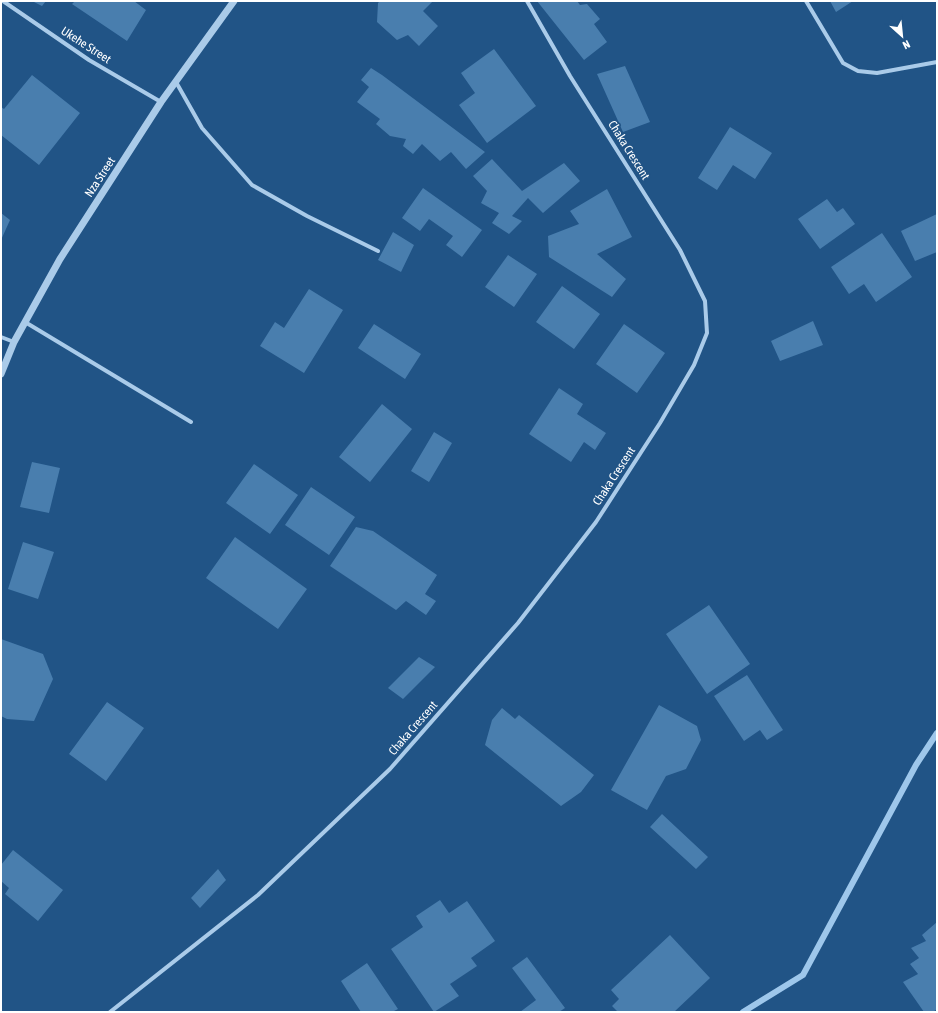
<svg xmlns="http://www.w3.org/2000/svg" width="938" height="1013" font-family="'Asap Condensed',sans-serif">
<rect width="100%" height="100%" fill="#215486"/>
<g fill="none" stroke-linecap="round" stroke-linejoin="round">
<!-- stream -->
<path stroke="#9ec7eb" stroke-width="6" d="M743,1012L803,975L916,765L937,733"/>
</g>
<!-- building -->
<path fill="#497eae" d="M32,1H46L42,6Z
M75,1H134L146,10L127,41L72,4Z
M380,1H433L423,11L438,26L419,46L408,35L397,40L377,22L378,3Z
M537,1H577L580,5L587,4L600,19L594,24L607,42L584,60Z
M830,1H853L836,12Z
M494,49L536,106L487,143L459,105L475,93L461,73Z
M625,66L650,122L623,132L597,74Z
M371,68L382,75L485,152L466,169L451,152L440,161L422,144L413,154L403,146L406,139L390,136L376,124L380,119L357,102L369,87L361,80Z
M32,75L80,113L39,165L1,135V107L4,109Z
M730,127L772,153L755,179L733,165L717,190L698,178Z
M492,159L522,191L564,163L580,181L543,213L528,198L512,216L522,221L509,234L492,223L499,213L481,203L487,191L473,176Z
M423,188L482,230L462,257L446,245L453,236L429,219L420,231L402,218Z
M607,189L632,237L597,254L626,279L612,297L549,257L548,236L579,224L570,211Z
M827,199L837,212L843,208L855,224L820,249L798,219Z
M1,213L10,220L1,240Z
M937,214V252L915,261L901,231Z
M393,232L414,245L401,272L378,260Z
M882,233L912,277L876,302L864,284L849,294L831,267Z
M508,255L537,274L514,307L485,287Z
M562,286L600,314L574,349L536,322Z
M309,289L343,310L304,373L260,346L275,322L284,328Z
M813,321L823,345L780,361L771,341Z
M374,324L421,354L405,379L358,348Z
M624,324L665,353L637,393L596,364Z
M559,388L583,404L577,414L606,433L595,450L584,442L571,462L529,434Z
M382,404L412,429L370,482L339,457Z
M434,432L452,443L429,482L411,471Z
M32,462L60,468L49,513L20,507Z
M254,464L298,495L270,534L226,503Z
M311,487L355,517L329,555L285,525Z
M356,527L373,531L437,575L425,594L436,601L426,615L406,601L396,610L330,566Z
M235,537L307,589L278,629L206,578Z
M23,542L54,552L38,599L8,589Z
M709,605L750,664L707,694L666,634Z
M1,639L43,654L53,679L34,721L7,719L1,716Z
M419,657L435,667L403,699L388,688Z
M747,675L783,730L767,740L760,730L744,741L714,696Z
M107,702L144,728L106,781L69,754Z
M659,705L697,726L701,740L686,769L666,776L647,810L611,790Z
M502,708L515,719L519,715L594,775L581,792L561,806L485,745L492,720Z
M662,814L708,857L696,869L650,827Z
M13,850L63,890L38,921L5,894L9,888L1,881V865Z
M218,869L226,880L200,908L191,898Z
M440,900L449,913L467,901L495,941L471,958L477,966L450,984L459,996L434,1012L391,949L423,927L416,916Z
M937,922V1009L933,1012H924L903,982L918,974L910,964L919,958L911,948L926,941L922,935Z
M670,935L710,978L674,1012H618L612,1006L619,999L611,990Z
M527,957L565,1008L559,1012H520L536,1000L512,968Z
M367,963L398,1009L392,1012H361L341,981Z"/>
<g fill="none" stroke-linecap="round" stroke-linejoin="round">
<!-- minor -->
<path stroke="#aacbe9" stroke-width="4" d="M3,1L89,60L161,102
M806,1L843,63L858,71L877,73L937,62
M176,82L202,128L252,185L307,216L378,251
M25,322L191,422
M1,337L14,342
M110,1012L258,895L390,769L518,623L596,522L660,423L694,365L707,333L705,301L680,250L570,76L527,1"/>
<!-- tertiary -->
<path stroke="#aacbe9" stroke-width="7" d="M1,374L14,342L60,259L161,102L234,1"/>
</g>
<g text-anchor="middle" stroke-width="3.5" stroke-linejoin="round" paint-order="stroke">
<!-- street labels -->
<g font-size="12" fill="#fff" stroke="#215486">
<text transform="translate(86 45) rotate(33)" y="4">Ukehe Street</text>
<text transform="translate(629 150) rotate(58)" y="4">Chaka Crescent</text>
<text transform="translate(100 177) rotate(-57)" y="4">Nza Street</text>
<text transform="translate(614 476) rotate(-57)" y="4">Chaka Crescent</text>
<text transform="translate(413 728) rotate(-49)" y="4">Chaka Crescent</text>
</g>
</g>
<!-- border -->
<rect width="938" height="1013" fill="none" stroke="#ffffff" stroke-width="4"/>
<!-- north arrow -->
<g transform="translate(902 36) rotate(153)" stroke="#215486" stroke-width="3" paint-order="stroke">
<path d="M0-3L7 15L0 10L-7 15Z" fill="#ffffff"/>
<text y="-6" font-size="11" font-weight="bold" text-anchor="middle" fill="#ffffff">N</text>
</g>
</svg>
